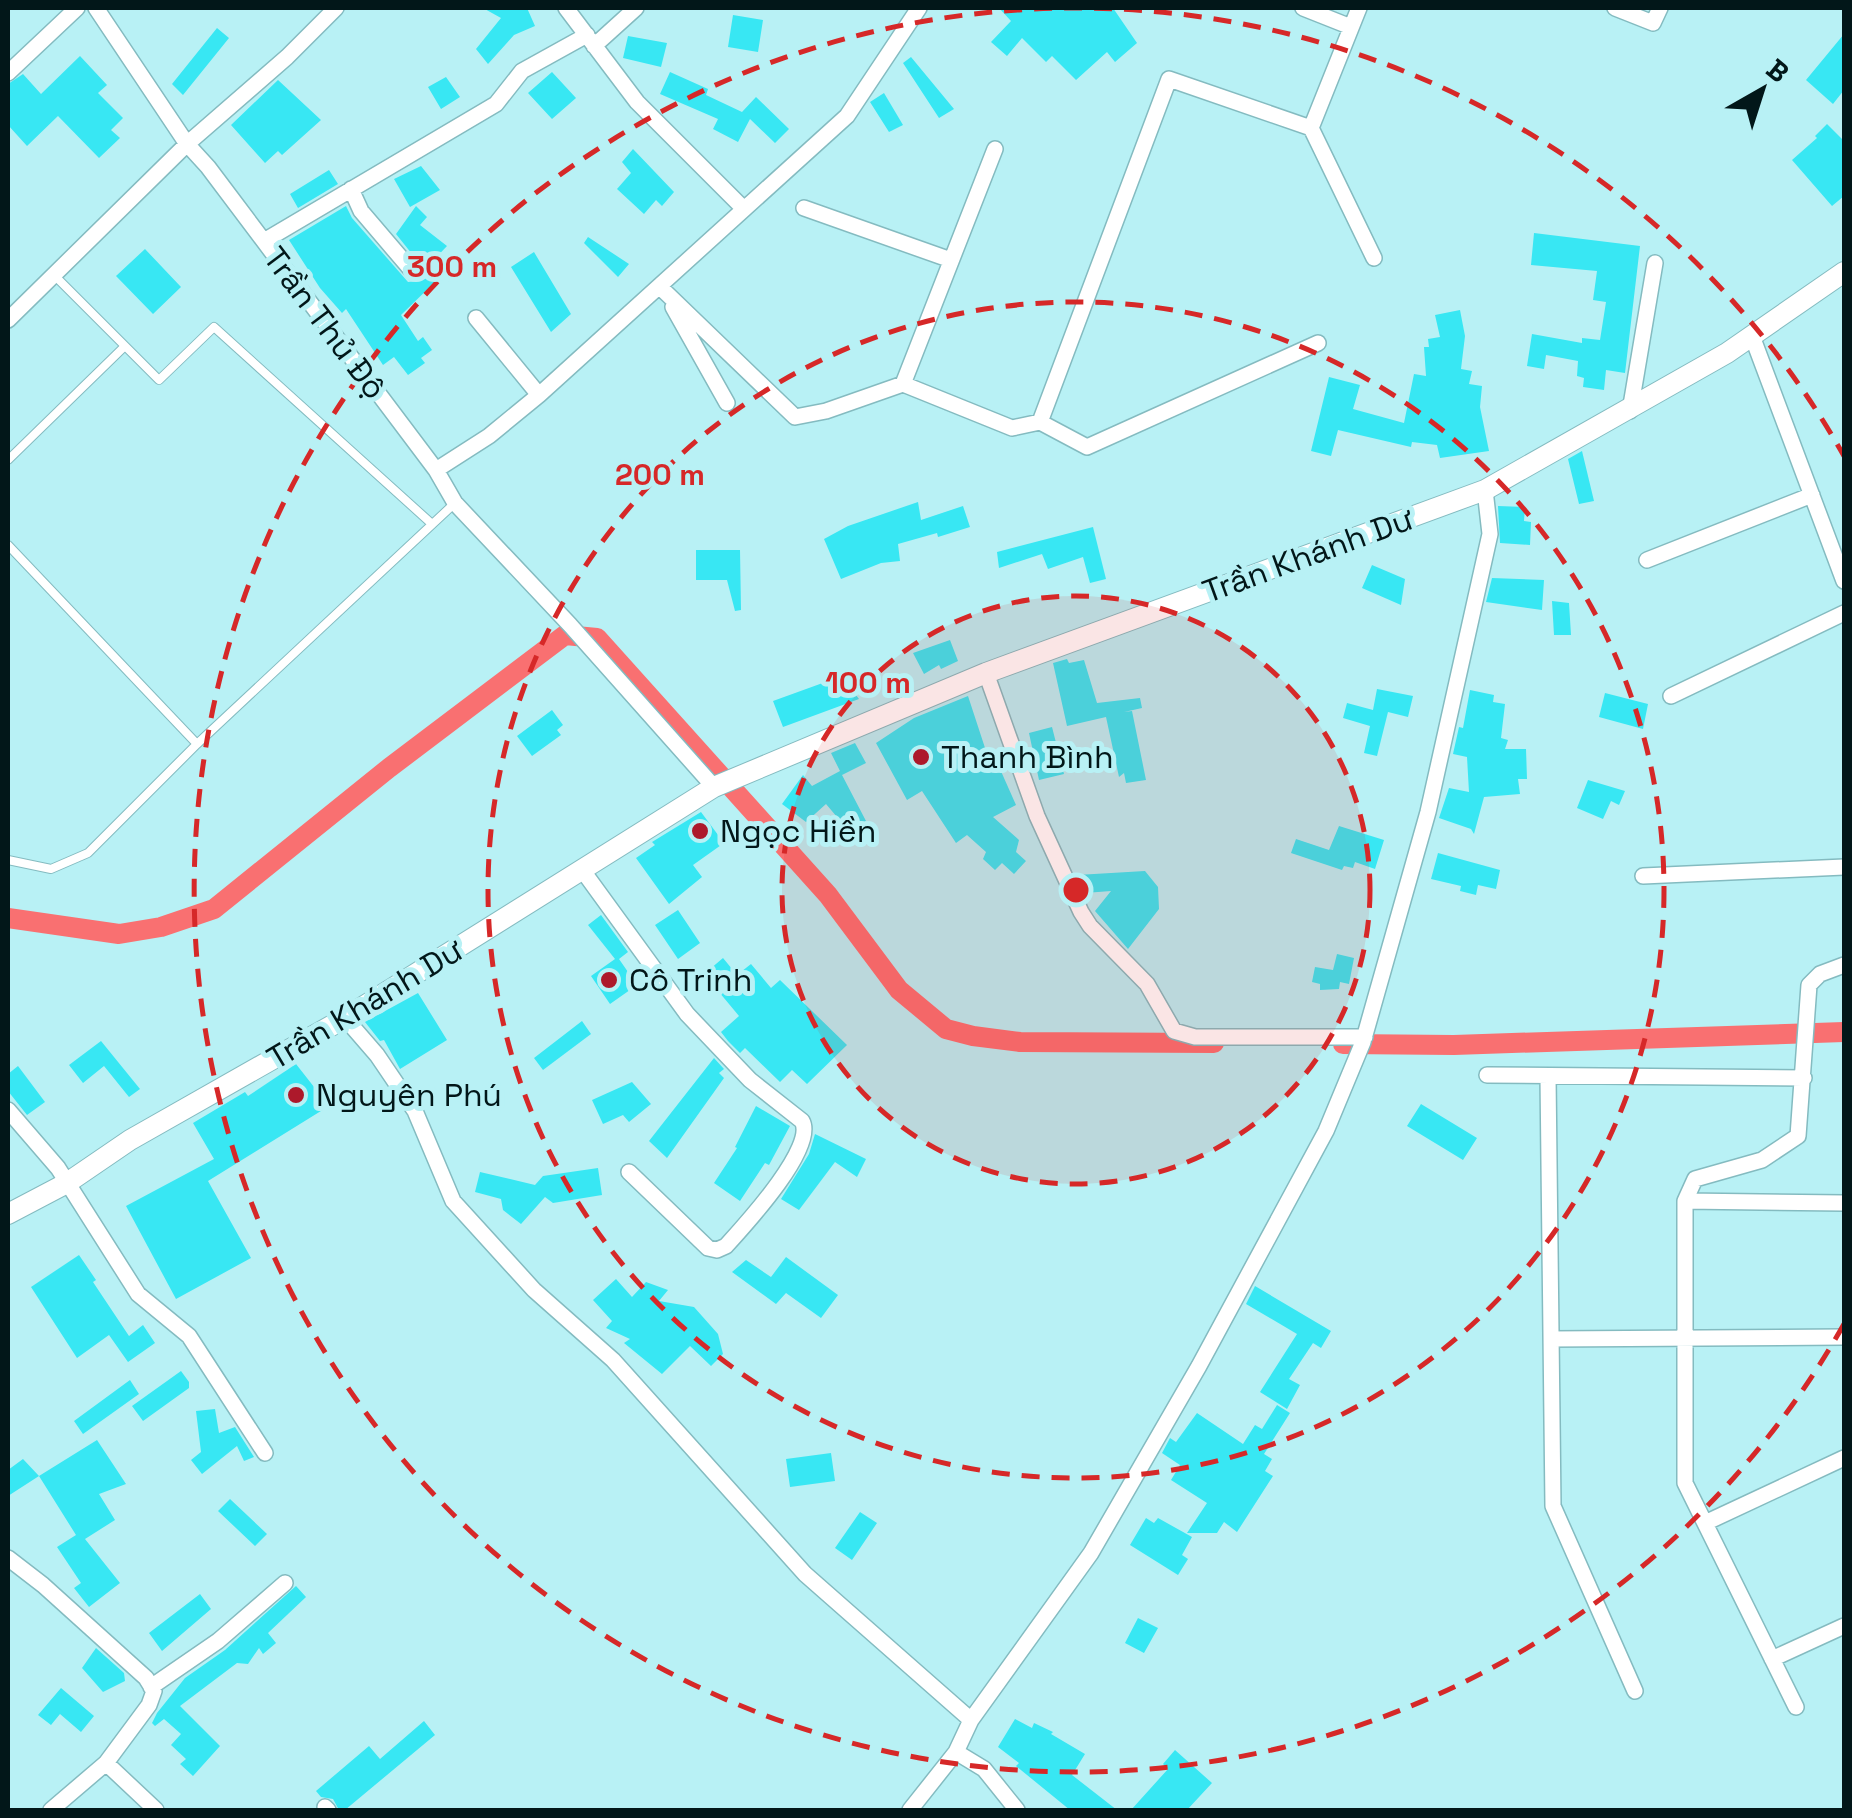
<svg xmlns="http://www.w3.org/2000/svg" width="1852" height="1818" font-family="'Space Grotesk',sans-serif">
<rect width="100%" height="100%" fill="#b8f1f5"/>
<g fill="none" stroke-linecap="round" stroke-linejoin="round">
<!-- canal -->
<path stroke="#f97071" stroke-width="20" d="M8,918L119,934L161,927L214,909L389,768L565,635L597,638L828,895L899,990L946,1029L973,1036L1020,1042L1214,1043
M1343,1044L1454,1045L1844,1032"/>
</g>
<!-- building -->
<path fill="#38e7f3" d="M483,8H527L535,26L514,35L488,64L476,49L501,18Z
M999,8H1113L1137,43L1115,62L1107,52L1076,80L1052,56L1046,62L1022,38L1007,56L991,42L1011,21Z
M733,15L763,20L758,52L728,47Z
M217,28L229,38L183,95L172,84Z
M1844,34V90L1833,104L1806,80Z
M628,36L667,43L661,67L623,58Z
M80,56L107,85L98,93L123,118L111,130L120,138L99,158L58,116L27,146L8,125V84L23,74L41,94Z
M911,57L954,109L939,118L903,63Z
M552,72L576,98L552,119L528,93Z
M670,72L708,89L706,95L742,112L756,97L789,129L775,143L750,119L738,142L713,129L718,119L660,94Z
M446,77L460,97L441,109L428,87Z
M278,80L321,120L282,155L278,151L265,163L231,125Z
M884,93L903,125L889,132L870,102Z
M1827,124L1844,141V196L1832,206L1792,160L1817,138L1815,136Z
M633,149L674,192L662,206L656,200L644,214L617,189L631,173L622,162Z
M421,166L440,190L410,207L394,179Z
M329,170L338,184L298,208L290,194Z
M346,206L352,218L408,282L419,281L424,269L396,234L416,206L427,217L420,225L447,246L427,267L437,280L401,315L418,341L423,337L432,350L421,358L425,363L408,375L394,357L383,365L346,309L342,313L320,288L289,240Z
M1534,233L1640,246L1625,373L1606,370L1604,390L1583,387L1584,378L1577,376L1578,361L1546,355L1544,369L1527,366L1532,334L1582,343V338L1600,340L1606,302L1593,300L1597,271L1531,265Z
M588,237L629,264L618,277L584,243Z
M145,249L181,287L153,314L116,276Z
M534,252L571,314L551,332L511,267Z
M1460,310L1465,336L1461,369L1472,371L1469,384L1482,386L1480,407L1489,451L1440,458L1437,445L1412,442L1411,447L1338,430L1331,456L1311,451L1329,377L1360,385L1353,409L1404,423L1414,374L1426,376L1424,347H1429L1428,339L1440,337L1435,315Z
M1582,451L1594,501L1579,504L1568,459Z
M918,502L921,520L963,506L970,527L938,537L937,533L898,544L900,561L881,563L841,579L824,539L848,526Z
M1498,506L1525,507L1524,521L1531,522L1530,545L1500,543Z
M1093,527L1106,579L1090,583L1083,557L1048,569L1042,554L999,568L997,552Z
M696,550H740L741,610L735,611L727,580H696Z
M1372,565L1405,579L1401,605L1362,588Z
M1492,578L1544,580L1542,610L1486,602Z
M1552,601L1569,603L1571,635H1554Z
M950,640L958,661L941,669L939,665L924,674L913,653Z
M1067,659L1069,663L1084,660L1097,703L1140,698L1142,708L1124,712L1132,711L1146,780L1126,783L1124,773L1119,777L1106,717L1067,726L1053,663Z
M842,676L859,699L783,727L773,701Z
M1377,689L1413,696L1408,717L1388,712L1377,756L1364,753L1370,726L1343,718L1347,703L1373,710Z
M1470,690L1494,695L1493,702L1505,704L1501,738L1508,740L1505,749H1526L1527,779H1518L1520,794L1484,797L1474,834L1471,829L1439,818L1449,788L1469,792L1467,757L1453,754L1459,727L1463,728Z
M1605,693L1648,704L1643,729L1599,717Z
M968,696L987,754L992,751L1016,805L993,817L1019,840L1016,852L1026,861L1014,874L1002,863L995,870L983,859L986,852L967,835L956,843L922,791L907,800L876,743L914,718Z
M552,710L563,725L557,730L561,735L532,756L517,736Z
M1052,727L1064,774L1039,780L1029,733Z
M855,743L866,763L842,775L866,821L848,830L826,804L806,822L782,804L803,775L812,786L840,771L831,753Z
M1588,780L1625,791L1619,805L1611,801L1603,819L1577,808Z
M701,812L724,843L693,865L702,877L669,904L636,858L655,845L652,842Z
M1339,826L1384,840L1375,869L1355,862L1353,868L1344,866L1342,870L1291,853L1296,839L1329,850Z
M1438,853L1500,870L1496,889L1478,885L1476,895L1460,891L1461,886L1431,879Z
M1145,871L1158,887L1159,909L1128,949L1095,911L1111,891L1085,893L1077,875Z
M678,910L700,943L678,959L655,925Z
M601,915L628,952L619,959L637,985L610,1004L591,976L615,959L588,925Z
M1337,954L1354,958L1349,984L1340,982L1339,989L1320,990V984L1312,982L1315,967L1333,970Z
M723,958L737,975L751,964L771,988L780,980L847,1045L807,1084L792,1070L780,1082L745,1048L740,1053L728,1041L721,1032L739,1016L714,986L707,993L696,981Z
M418,993L447,1040L400,1069L384,1040L380,1041L365,1022Z
M582,1021L591,1034L543,1070L534,1058Z
M101,1041L140,1089L129,1097L104,1066L83,1083L69,1065Z
M714,1058L724,1069L719,1073L724,1078L667,1158L649,1141Z
M296,1064L329,1106L208,1181L251,1258L176,1299L126,1206L214,1159L193,1123L245,1092L248,1096Z
M18,1066L45,1102L27,1115L8,1091V1074Z
M632,1082L651,1104L629,1122L623,1115L603,1124L592,1100Z
M1421,1104L1477,1138L1463,1160L1407,1126Z
M756,1106L790,1126L769,1165L765,1163L740,1201L714,1183L737,1148L735,1147Z
M815,1134L866,1159L857,1177L835,1162L799,1210L781,1199L809,1154Z
M598,1168L602,1195L553,1203L545,1197L521,1224L503,1210L501,1199L475,1192L480,1172L535,1185L543,1176Z
M79,1255L96,1280L93,1282L129,1336L143,1325L155,1343L128,1362L109,1335L77,1358L31,1287Z
M786,1257L838,1295L821,1318L786,1293L776,1304L732,1272L746,1260L771,1277Z
M616,1279L632,1297L646,1282L668,1290L659,1301L694,1307L718,1334L723,1354L711,1366L690,1346L662,1374L624,1343L630,1339L606,1328L612,1321L593,1300Z
M1255,1286L1331,1331L1321,1348L1313,1343L1289,1379L1300,1385L1287,1409L1260,1392L1297,1334L1246,1304Z
M181,1371L189,1382V1388L143,1421L132,1406Z
M130,1380L139,1394L83,1434L74,1421Z
M1277,1405L1290,1413L1264,1454L1272,1459L1265,1471L1273,1476L1237,1532L1224,1522L1217,1533H1187L1207,1503L1171,1480L1180,1465L1162,1453L1170,1438L1176,1442L1197,1413L1243,1444L1255,1425L1262,1429Z
M215,1409L219,1433L235,1427L254,1457L244,1461L237,1446L202,1474L191,1460L201,1452L196,1411Z
M97,1440L126,1484L99,1494L115,1520L85,1539L120,1583L89,1607L74,1588L81,1583L57,1547L76,1535L39,1476Z
M831,1453L835,1481L790,1487L786,1459Z
M23,1459L39,1476L8,1496V1470Z
M230,1499L267,1534L255,1546L218,1511Z
M860,1512L877,1523L852,1560L835,1548Z
M1146,1518L1154,1523L1158,1518L1192,1537L1182,1555L1188,1559L1178,1575L1130,1545Z
M296,1586L306,1597L268,1633L276,1643L263,1654L259,1648L248,1664L237,1663L180,1706L220,1746L193,1776L180,1764L186,1759L171,1745L181,1734L164,1719L155,1726L152,1723L157,1713L185,1678L225,1650Z
M200,1594L211,1609L162,1651L149,1633Z
M1138,1618L1158,1628L1144,1653L1125,1643Z
M96,1648L124,1673L125,1681L103,1692L82,1668Z
M61,1688L94,1716L81,1732L60,1714L51,1725L38,1715Z
M1015,1719L1032,1728L1034,1723L1053,1732L1051,1734L1085,1754L1072,1775L1117,1810H1070L1016,1766L1019,1763L998,1747Z
M424,1721L435,1735L345,1810H339L333,1799L321,1797L316,1791L369,1746L380,1759Z
M1175,1750L1212,1783L1187,1810H1131L1168,1769L1163,1764Z"/>
<g fill="none" stroke-linecap="round" stroke-linejoin="round">
<defs>
<path id="service" d="M55,276L159,380L214,327L432,524
M8,460L125,346
M8,545L197,744
M8,860L51,869L88,853L197,744L455,503"/>
<path id="minor" d="M96,8L187,144L208,167L436,470L455,503L570,625L714,787
M566,8L637,102L742,207
M1303,8L1351,27
M1615,8L1653,23L1660,8
M594,46L636,8
M8,73L77,8
M1311,128L1374,258
M995,149L903,384L1012,428L1040,422L1169,79L1311,128L1359,8
M351,189L361,211L413,272
M804,208L951,260
M264,241L496,104L522,71L587,35
M660,287L795,417L826,411L903,384
M673,307L727,403
M476,318L539,395
M8,320L187,144L287,57L336,8
M1752,336L1844,581
M1630,411L1655,263
M1040,422L1087,447L1318,343
M436,470L489,436L539,395L847,116L919,8
M1647,560L1812,495
M986,673L1037,816L1081,912L1090,926L1147,984L1174,1031L1195,1037H1365
M1671,696L1844,613
M583,871L687,1014L750,1080L802,1121C817,1147 745,1225 726,1246L717,1250L708,1248L629,1172
M1643,876L1844,867
M345,1018L377,1055L415,1111L453,1201L534,1290L613,1360L805,1574L971,1720
M1487,1075L1804,1078
M1548,1076L1553,1506L1635,1691
M8,1110L58,1168L138,1294L189,1336L265,1453
M1685,1201L1844,1203
M1551,1339L1844,1337
M1705,1523L1844,1458
M8,1558L43,1585L146,1678L154,1691L149,1705L106,1763L51,1810
M1772,1659L1844,1626
M151,1687L218,1641L285,1583
M1796,1707L1685,1483V1201L1695,1179L1762,1160L1798,1136L1809,985L1820,974L1844,965
M956,1752L984,1769L1017,1810
M106,1763L156,1810
M325,1807L328,1810
M910,1810L956,1752L971,1720L1091,1553L1199,1366L1326,1131L1363,1042L1428,812L1490,534L1485,490"/>
<path id="tertiary" d="M8,1214L67,1183L130,1140L345,1018L714,787L986,673L1485,490L1727,353L1844,272"/>
</defs>
<!-- service casing -->
<use href="#service" stroke="#84bbc0" stroke-width="10"/>
<!-- minor casing -->
<use href="#minor" stroke="#84bbc0" stroke-width="18"/>
<!-- tertiary casing -->
<use href="#tertiary" stroke="#84bbc0" stroke-width="22"/>
<!-- service -->
<use href="#service" stroke="#fff" stroke-width="8"/>
<!-- minor -->
<use href="#minor" stroke="#fff" stroke-width="15"/>
<!-- tertiary -->
<use href="#tertiary" stroke="#fff" stroke-width="20"/>
</g>
<!-- distance rings -->
<circle cx="1076" cy="890" r="294" fill="#d62828" fill-opacity=".12"/>
<g fill="none" stroke="#d62828" stroke-width="5" stroke-dasharray="18 12">
<circle cx="1076" cy="890" r="294"/>
<circle cx="1076" cy="890" r="588"/>
<path d="M1844 1324A882 882 0 1 1 1844 456"/>
</g>
<!-- markers -->
<g fill="#ad192b" stroke="#b8f1f5" stroke-width="4">
<circle cx="921" cy="757" r="10"/>
<circle cx="700" cy="831" r="10"/>
<circle cx="609" cy="980" r="10"/>
<circle cx="296" cy="1095" r="10"/>
</g>
<g text-anchor="middle" stroke-width="10" stroke-linejoin="round" paint-order="stroke">
<!-- street labels -->
<g font-size="32" fill="#021719" stroke="#b8f1f5">
<text transform="translate(325 323) rotate(53)" y="11">Trần Thủ Độ</text>
<text transform="translate(1308 555) rotate(-20)" y="11">Trần Khánh Dư</text>
<text transform="translate(365 1004) rotate(-31)" y="11">Trần Khánh Dư</text>
</g>
<!-- poi labels -->
<g font-size="32" fill="#021719" stroke="#b8f1f5" text-anchor="start">
<text x="941" y="768">Thanh Bình</text>
<text x="720" y="842">Ngọc Hiền</text>
<text x="629" y="991">Cô Trinh</text>
<text x="316" y="1106">Nguyên Phú</text>
</g>
</g>
<circle cx="1076" cy="890" r="15" fill="#d62828" stroke="#b8f1f5" stroke-width="5"/>
<g font-size="30" text-anchor="middle" font-weight="bold" fill="#d62828" stroke="#b8f1f5" stroke-width="10" stroke-linejoin="round" paint-order="stroke">
<text x="452" y="277">300 m</text>
<text x="660" y="485">200 m</text>
<text x="868" y="693">100 m</text>
</g>
<!-- border -->
<rect width="1852" height="1818" fill="none" stroke="#021719" stroke-width="20"/>
<!-- north arrow -->
<g transform="translate(1762 90) rotate(39)" stroke="#b8f1f5" stroke-width="8" paint-order="stroke">
<path d="M0-8L18 38L0 25L-18 38Z" fill="#021719"/>
<text y="-15" font-size="28" font-weight="bold" text-anchor="middle" fill="#021719">B</text>
</g>
</svg>
